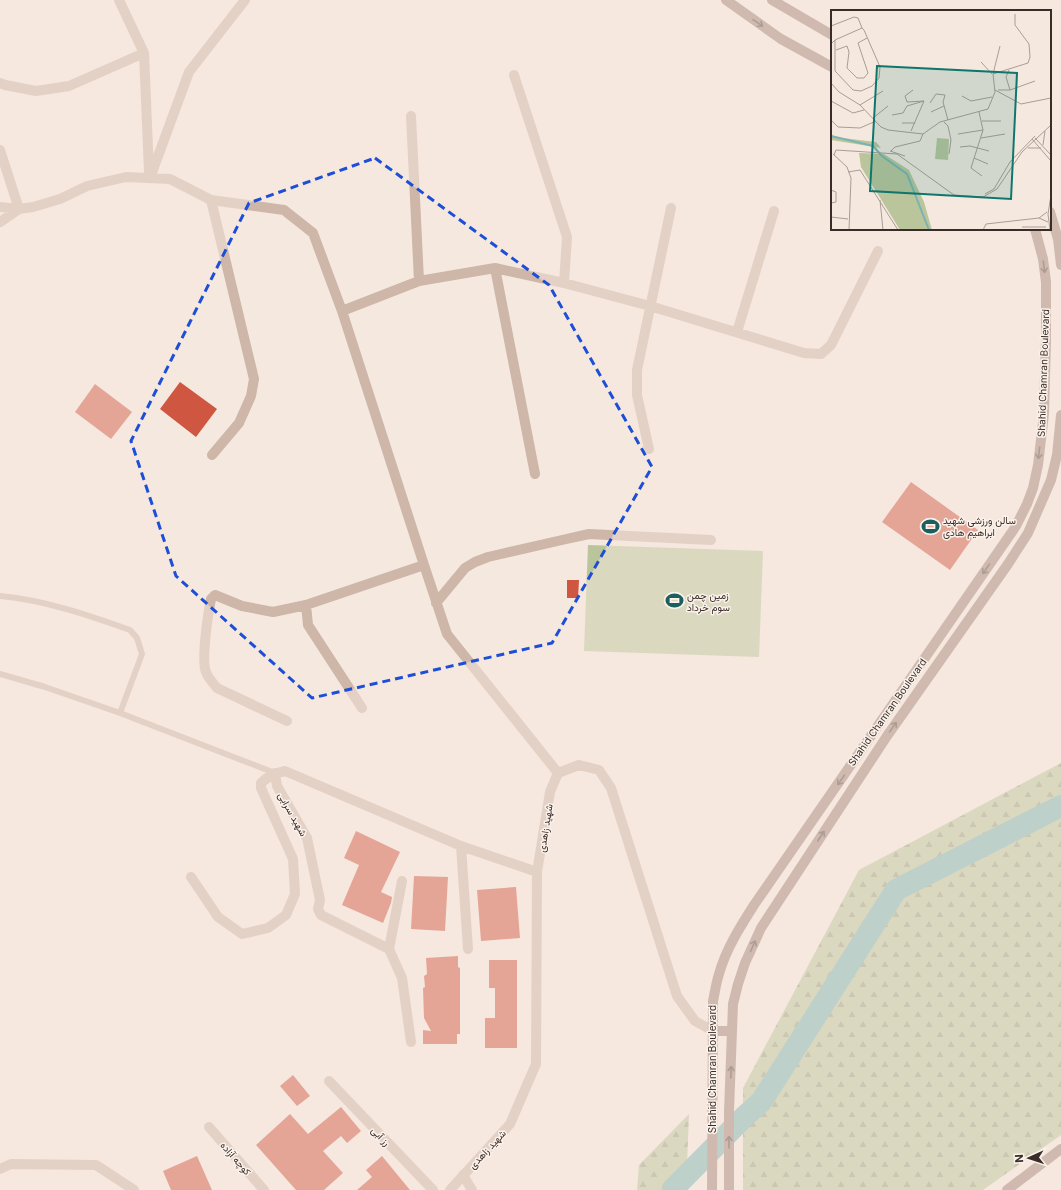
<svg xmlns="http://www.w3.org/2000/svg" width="1061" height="1190" font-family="Inter,Vazirmatn,sans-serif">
<defs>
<pattern id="forest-firs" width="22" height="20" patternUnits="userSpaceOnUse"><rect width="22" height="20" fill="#bbc59c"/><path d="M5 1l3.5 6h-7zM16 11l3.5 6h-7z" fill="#99a07f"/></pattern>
</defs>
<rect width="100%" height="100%" fill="#f5e8de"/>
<!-- forest -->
<path fill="url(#forest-firs)" d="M1061,763V1135L983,1190H743V1088L859,870Z
M689,1114L686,1190H637L639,1165Z"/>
<!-- garden -->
<path fill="#bbc59c" d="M588,545L763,551L759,657L584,651Z"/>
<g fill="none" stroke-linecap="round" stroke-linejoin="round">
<!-- river -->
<path stroke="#7ab4b1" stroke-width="22" d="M673,1190L674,1188L745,1116L761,1102L896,890L1061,806"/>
</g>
<!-- building -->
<path fill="#cf5641" d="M180,382L217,409L196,437L160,409Z
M95,384L132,412L111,439L75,412Z
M911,482L978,530L950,570L882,522Z
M567,580H579L578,598H567Z
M356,831L400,852L381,892L392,897L391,903L383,923L342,905L359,865L344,858Z
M414,876L448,877L445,931L411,929Z
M516,887L520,938L481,941L477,890Z
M458,956V967L460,968V1034H457V1044H423V1030L431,1031L424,1018L423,988L425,987L424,976L427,974L426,958Z
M489,960H517V1048H485V1018H495V988H489Z
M293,1075L310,1096L297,1106L280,1086Z
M341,1107L361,1131L347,1143L341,1136L323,1151L343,1173L324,1190H296L256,1145L290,1114L308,1134Z
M197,1156L212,1190H171L163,1171Z
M382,1156L410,1190H357L372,1177L366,1170Z"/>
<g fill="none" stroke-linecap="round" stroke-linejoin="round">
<!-- lane -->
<path stroke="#ceb6a8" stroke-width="6" d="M0,596C44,600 88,615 130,630L137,638L142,654L120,713
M0,674L45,687L120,713L275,773"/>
<!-- street -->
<path stroke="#ceb6a8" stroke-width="10" d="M119,0L144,53L149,172
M514,75L567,237L564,283
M0,83L5,85L36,91L69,86L144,53
M411,116L419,281
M0,150L19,209L33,207L60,199L87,186L126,177L170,179L211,200L284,210L313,233L342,311L424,565L447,634L558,773
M150,178L189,72L245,0
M211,200L254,379L251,396L239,423L212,455
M0,207L19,209
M0,222L19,209
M495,268L535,474
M342,311L419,281L495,268L564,283L650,306L804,353L821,354L831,345L878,251
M737,332L774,211
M649,449L637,395V370L671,208
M436,603L465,568L475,562L488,557L562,540L589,534L711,540
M306,605L308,625L362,708
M287,721L217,688C213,683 208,678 206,672C201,660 208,614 211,599L215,595L242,606L273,612L306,605L424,565
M275,773L277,786L307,838L320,900L318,909L321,915L389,949L402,978L411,1042
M461,846L468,949
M191,877L218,917L242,934L268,928L286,915L295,894L293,859L261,788V783C268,776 276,773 285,771L461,846L537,872
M389,949L402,881
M329,1081L433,1190
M209,1127L264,1190
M0,1169L11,1164L96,1165L134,1190
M463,1175L472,1190
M450,1190L510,1124L536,1064L537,872L550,792L558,773L579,765L599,770L611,788L677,996L695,1021L713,1031"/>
<!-- secondary -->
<path stroke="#a28479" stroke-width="10" d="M726,0L781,39L832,67
M772,0L832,35
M1050,212L1058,239L1061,265
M713,1031H732
M712,1190L713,1001C715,992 716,983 719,974C726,949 740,927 754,905L1016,526L1027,504L1033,488L1038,465L1044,414L1046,340V282L1043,259L1035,229
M729,1190V1111L733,1004L738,984L745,963L761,928L887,736L1008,564L1028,533L1051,480L1057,455L1061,415
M1007,1190L1061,1149"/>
</g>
<!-- one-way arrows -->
<defs><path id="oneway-shaft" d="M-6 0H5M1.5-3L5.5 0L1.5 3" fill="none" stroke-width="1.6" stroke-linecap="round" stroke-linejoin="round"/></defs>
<g stroke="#54433d">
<use href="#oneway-shaft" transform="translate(758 23) rotate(34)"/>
<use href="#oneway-shaft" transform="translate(1044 267) rotate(83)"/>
<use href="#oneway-shaft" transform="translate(1039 453) rotate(97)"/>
<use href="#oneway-shaft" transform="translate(986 569) rotate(125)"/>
<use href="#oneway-shaft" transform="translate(893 727) rotate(-55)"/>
<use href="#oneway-shaft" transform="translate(841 780) rotate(125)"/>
<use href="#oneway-shaft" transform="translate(821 836) rotate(-57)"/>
<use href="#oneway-shaft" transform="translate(753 946) rotate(-66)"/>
<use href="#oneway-shaft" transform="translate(731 1072) rotate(-88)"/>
<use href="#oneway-shaft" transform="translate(729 1142) rotate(-90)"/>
</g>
<!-- marked area -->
<path d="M0 0H1061V1190H0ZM375,158L549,285L652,467L552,643L312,698L176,576L131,441L249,203Z" fill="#f5e8de" fill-opacity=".55" fill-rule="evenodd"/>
<path fill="none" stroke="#1d4ed8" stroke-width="3" stroke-dasharray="8 5" stroke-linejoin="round" d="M375,158L549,285L652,467L552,643L312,698L176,576L131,441L249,203Z"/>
<!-- icons -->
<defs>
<symbol id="stadium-bare" viewBox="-9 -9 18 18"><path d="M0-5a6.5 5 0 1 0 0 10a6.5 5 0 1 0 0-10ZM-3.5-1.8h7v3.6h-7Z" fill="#1b605e" stroke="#fbf2eb" stroke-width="2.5" paint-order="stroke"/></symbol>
</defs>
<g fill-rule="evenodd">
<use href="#stadium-bare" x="918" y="514" width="25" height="25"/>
<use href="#stadium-bare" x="662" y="588" width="25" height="25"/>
</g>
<g text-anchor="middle" stroke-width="3" stroke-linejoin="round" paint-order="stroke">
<!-- street labels -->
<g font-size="10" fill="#3a2d29" stroke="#fbf2eb">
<text transform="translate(1043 373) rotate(-88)" y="4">Shahid Chamran Boulevard</text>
<text transform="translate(887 712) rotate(-55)" y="4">Shahid Chamran Boulevard</text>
<text transform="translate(293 814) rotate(61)" y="4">شهید سرابی</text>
<text transform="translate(545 828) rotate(-81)" y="4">شهید زاهدی</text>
<text transform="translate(712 1069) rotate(-90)" y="4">Shahid Chamran Boulevard</text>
<text transform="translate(381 1136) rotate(46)" y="4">رز آبی</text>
<text transform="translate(487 1149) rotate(-47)" y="4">شهید زاهدی</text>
<text transform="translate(236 1158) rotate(49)" y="4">کوچه آزاده</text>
</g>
<!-- poi labels -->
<g font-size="10" fill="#3a2d29" stroke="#fbf2eb" text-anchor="start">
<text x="943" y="524">سالن ورزشی شهید<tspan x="943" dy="12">ابراهیم هادی</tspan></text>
<text x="687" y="599">زمین چمن<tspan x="687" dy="12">سوم خرداد</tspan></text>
</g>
</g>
<!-- overview -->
<g transform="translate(831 10)">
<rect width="220" height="220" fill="#f5e8de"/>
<path d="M0,123L3,127L45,132L50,138L0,130ZM28,143L53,144L78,160L93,192L101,220H69L30,157Z" fill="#bbc59c"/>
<path d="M106,128L118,129L117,150L104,149Z" fill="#bbc59c"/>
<path fill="none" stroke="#7ab4b1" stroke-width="2" d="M0,126L42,136L51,146L76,164L98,220"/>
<path fill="none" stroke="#aa9d96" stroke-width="1" d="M0,16L23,7L27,8L31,18M0,34L4,30L31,18L33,20L49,57L48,68L41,76L30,81L22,80L4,61V30M5,40L16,36L18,42L16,58L26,68H33L37,63L27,33L36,28M150,52L161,64M178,60L175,67L179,80M162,64L169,36M0,73L8,82L29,95L50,117L57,120L92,124L89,131L64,137L60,141M82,80L74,86L76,92L93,91M164,80L190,94L220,88M167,80H179L204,71M131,86L140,91L161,87M0,91L22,103L33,100M99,93L105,84L114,85L112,92L117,110M29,95L52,81M100,102L113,96M148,102L152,120L140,158L151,166M61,105L72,103L76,96L93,91M42,108L57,96M0,110L7,117L29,118L45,111M151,111H170M113,112L117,116L120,130L118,144M71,113H84M80,121L93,91M92,124L109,112L157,99L164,82L162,64L197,53L199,47L198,34L184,15V4M127,124L152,120M150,128L174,124M204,128L220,145M201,129L220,151M212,135L214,121M129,137L139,136L158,141M197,138H210M59,141L74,146M2,144L16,157L20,168L18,220M3,145L5,140L66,144L123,185L152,187L166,179L191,142L220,115M143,148L157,154M17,162L29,160L67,220M0,180L5,182V192L0,193M154,184L163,179L179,152L204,126M49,190L52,220M220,197V211M216,202L208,208L217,212M0,207L17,209M191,217H215M152,220L155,214L208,208M219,220L217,204L220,185"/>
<path fill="#0f766e" fill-opacity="0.15" stroke="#0f766e" stroke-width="2" d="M46,56L186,63L180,189L39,181Z"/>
<rect width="220" height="220" fill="none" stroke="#3a2d29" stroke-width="2"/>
</g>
<!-- north arrow -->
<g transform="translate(1029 1158) rotate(267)" stroke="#fbf2eb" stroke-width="3" paint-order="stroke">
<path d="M0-3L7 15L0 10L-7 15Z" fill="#3a2d29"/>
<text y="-6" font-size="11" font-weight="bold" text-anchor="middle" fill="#3a2d29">N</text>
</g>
</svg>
